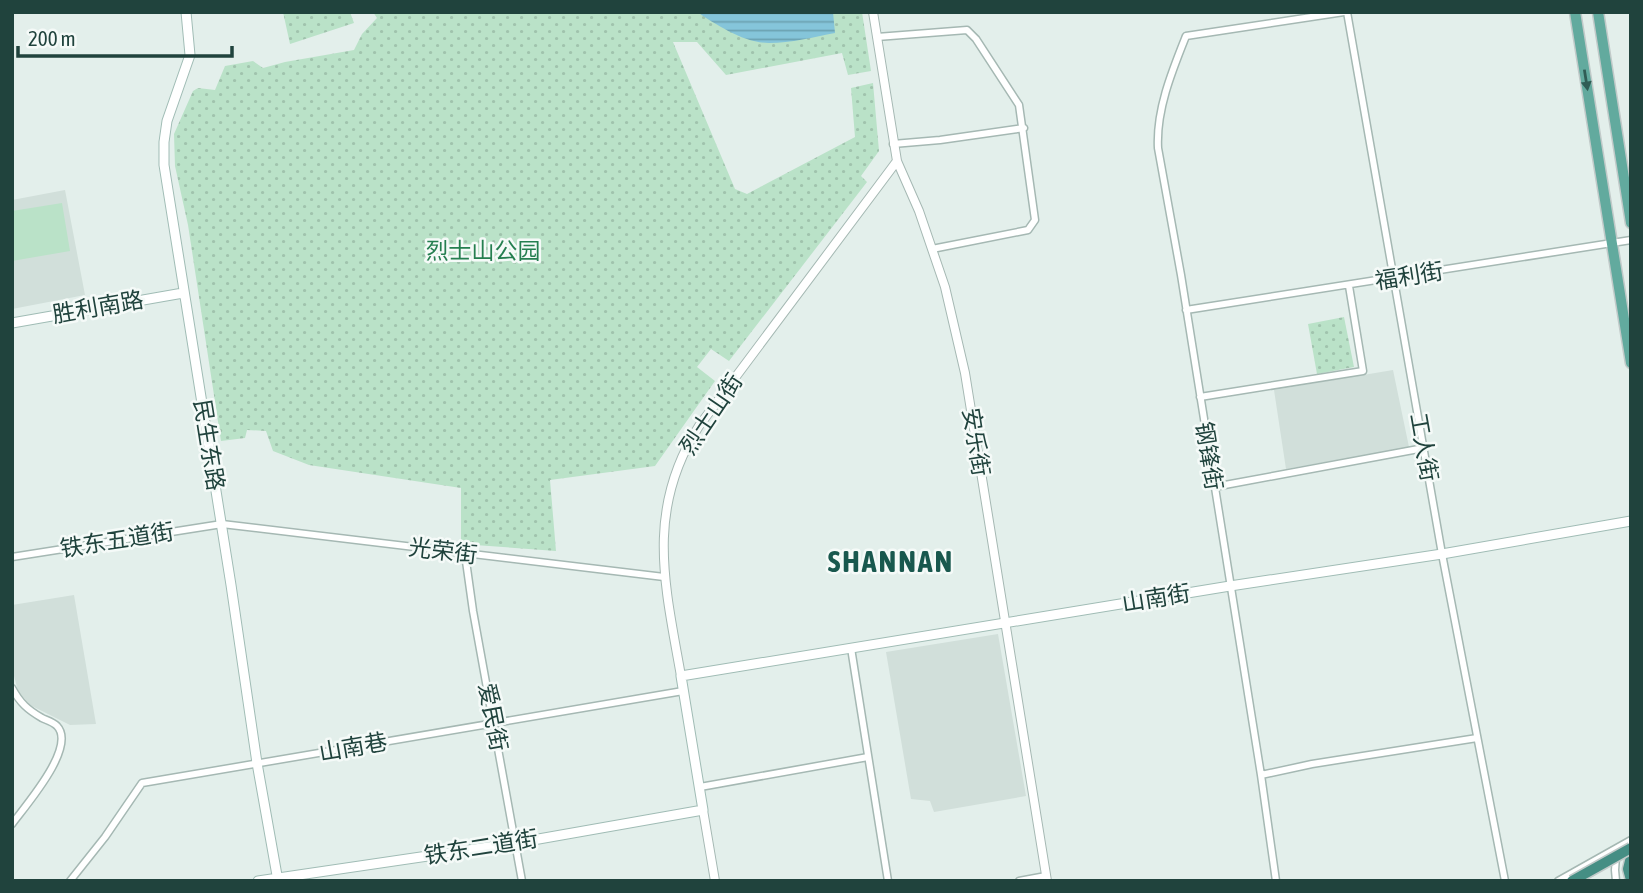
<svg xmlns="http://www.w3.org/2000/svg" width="1643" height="893" font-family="'Asap Condensed','Noto Sans SC',sans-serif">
<defs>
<pattern id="park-dots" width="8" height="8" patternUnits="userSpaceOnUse" patternTransform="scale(1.75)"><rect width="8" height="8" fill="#bae2c8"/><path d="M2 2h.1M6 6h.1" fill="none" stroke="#a0c3ad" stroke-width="1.8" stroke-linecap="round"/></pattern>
<pattern id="water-rules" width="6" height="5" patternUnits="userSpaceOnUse" patternTransform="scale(1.75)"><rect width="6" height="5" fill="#85c5da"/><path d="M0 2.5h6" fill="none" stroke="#6ca2b2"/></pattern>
</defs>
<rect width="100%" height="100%" fill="#e3efeb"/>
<!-- built -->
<path fill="#d1dfda" d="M65,190L85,295L12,309V200Z
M1393,370L1409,447L1286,469L1274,390Z
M74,595L96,724L70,725L30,705L18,691L14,676L12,605Z
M998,634L1026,796L934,812L930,801L911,799L886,652Z"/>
<!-- green -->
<path fill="#bae2c8" d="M62,203L70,251L12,261V211Z"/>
<!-- park -->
<path fill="url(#park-dots)" d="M283,12H350L354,23L290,44Z
M373,12H862L871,71L848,75L842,53L726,75L697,42H673L735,189L747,194L855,137L851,88L873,83L879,151L861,176L867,182L729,361L711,349L697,367L715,381L655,466L550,480L556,551L461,544V488L309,465L273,451L266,431L247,430L245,438L221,441L188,225L175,166L174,134L193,91L198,88L215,90L225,66L253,61L263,68L285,62L354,50L362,34L377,18Z
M1344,317L1354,367L1317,374L1308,324Z"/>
<!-- water -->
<path fill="url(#water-rules)" d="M697,12H833L835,33C814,37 791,43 769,43C744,43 717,25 697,12Z"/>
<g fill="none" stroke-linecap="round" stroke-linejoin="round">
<defs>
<path id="minor" d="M1347,12L1442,554L1505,881
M877,37L967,30L976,39L1019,105L1035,220L1028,230L932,249
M893,144L940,140L1024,128
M1186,310L1631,240
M1200,397L1363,371L1349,286
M1214,487L1424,448
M465,554L473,611L522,881
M12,557L222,524L664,577
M851,648L888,881
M12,688C20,703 28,710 42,718C46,720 53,722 57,726C77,747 26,805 12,824
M1261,775L1312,764L1477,738
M700,787L868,757
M70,881L105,837L142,783L683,691
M1019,881L1046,876
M1276,881L1261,775L1181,275L1158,148C1156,110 1172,71 1186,36L1344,12
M1558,881L1631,840
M1616,881L1615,870L1616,857"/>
<path id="tertiary" d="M873,12L897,161L919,211L945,287L965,373L1047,881
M681,676C665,585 645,510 699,426L897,161
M703,810L715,881"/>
<path id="secondary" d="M186,12L190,55L167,121L164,142V165L231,585L257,763L278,881
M12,323L183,293
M258,881L516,843L703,810L681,676L1230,586L1442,554L1631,521"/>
<path id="primary" d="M1575,12L1631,363
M1598,12L1631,223"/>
<path id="trunk" d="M1631,857L1628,869L1631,880"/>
</defs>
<!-- minor casing -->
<use href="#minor" stroke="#a5b8b3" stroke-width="9"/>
<!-- tertiary casing -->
<use href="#tertiary" stroke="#a5b8b3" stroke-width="10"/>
<!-- secondary casing -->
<use href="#secondary" stroke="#a0bcb5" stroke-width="11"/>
<!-- primary casing -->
<use href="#primary" stroke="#c1cac9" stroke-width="13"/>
<!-- trunk casing -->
<use href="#trunk" stroke="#c1cac9" stroke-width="13"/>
<!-- minor -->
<use href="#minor" stroke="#fff" stroke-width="6"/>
<!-- tertiary -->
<use href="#tertiary" stroke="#fff" stroke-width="8"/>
<!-- secondary -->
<use href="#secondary" stroke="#fff" stroke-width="9"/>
<!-- primary -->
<use href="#primary" stroke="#62aa9e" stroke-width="10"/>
<!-- trunk -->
<use href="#trunk" stroke="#458e84" stroke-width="10"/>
<defs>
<path id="trunk-bridge" d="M1572,881L1631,848"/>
</defs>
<!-- trunk-bridge casing -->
<use href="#trunk-bridge" stroke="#c1cac9" stroke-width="13" stroke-linecap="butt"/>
<!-- trunk-bridge -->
<use href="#trunk-bridge" stroke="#458e84" stroke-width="10"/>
</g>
<!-- one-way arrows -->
<defs><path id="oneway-solid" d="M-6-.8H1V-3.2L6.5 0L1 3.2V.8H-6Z" transform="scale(1.75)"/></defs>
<use fill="#305d55" href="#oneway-solid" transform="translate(1586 80) rotate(81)"/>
<g text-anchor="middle" stroke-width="5" stroke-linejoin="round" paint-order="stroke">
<!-- park labels -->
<g font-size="23" fill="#257f50" stroke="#f5faf8">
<text x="483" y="259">烈士山公园</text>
</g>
<!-- street labels -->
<g font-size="23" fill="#20433d" stroke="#f5faf8">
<text transform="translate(1409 276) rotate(-9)" y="8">福利街</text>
<text transform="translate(98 307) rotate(-10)" y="8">胜利南路</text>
<text transform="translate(711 414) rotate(-56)" y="8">烈士山街</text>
<text transform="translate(976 442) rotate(81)" y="8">安乐街</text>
<text transform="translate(209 445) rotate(81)" y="8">民生东路</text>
<text transform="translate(1424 447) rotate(80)" y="8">工人街</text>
<text transform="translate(1209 456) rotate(81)" y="8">钢锋街</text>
<text transform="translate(117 540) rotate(-9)" y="8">铁东五道街</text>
<text transform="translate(443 551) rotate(7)" y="8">光荣街</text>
<text transform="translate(1156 598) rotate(-9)" y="8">山南街</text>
<text transform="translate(493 717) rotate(79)" y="8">爱民街</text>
<text transform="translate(353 747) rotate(-10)" y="8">山南巷</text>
<text transform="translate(481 847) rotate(-9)" y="8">铁东二道街</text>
</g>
<!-- district labels -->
<g font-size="30" font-weight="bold" letter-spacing="2" fill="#19584e" stroke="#f5faf8">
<text x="891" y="572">SHANNAN</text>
</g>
</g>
<!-- border -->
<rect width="1643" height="893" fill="none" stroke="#20433d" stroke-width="28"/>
<!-- scale -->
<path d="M18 46v10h214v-10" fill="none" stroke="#20433d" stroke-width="3.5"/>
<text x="28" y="46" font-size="21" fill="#20433d" stroke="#f5faf8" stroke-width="5" paint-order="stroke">200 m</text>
</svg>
